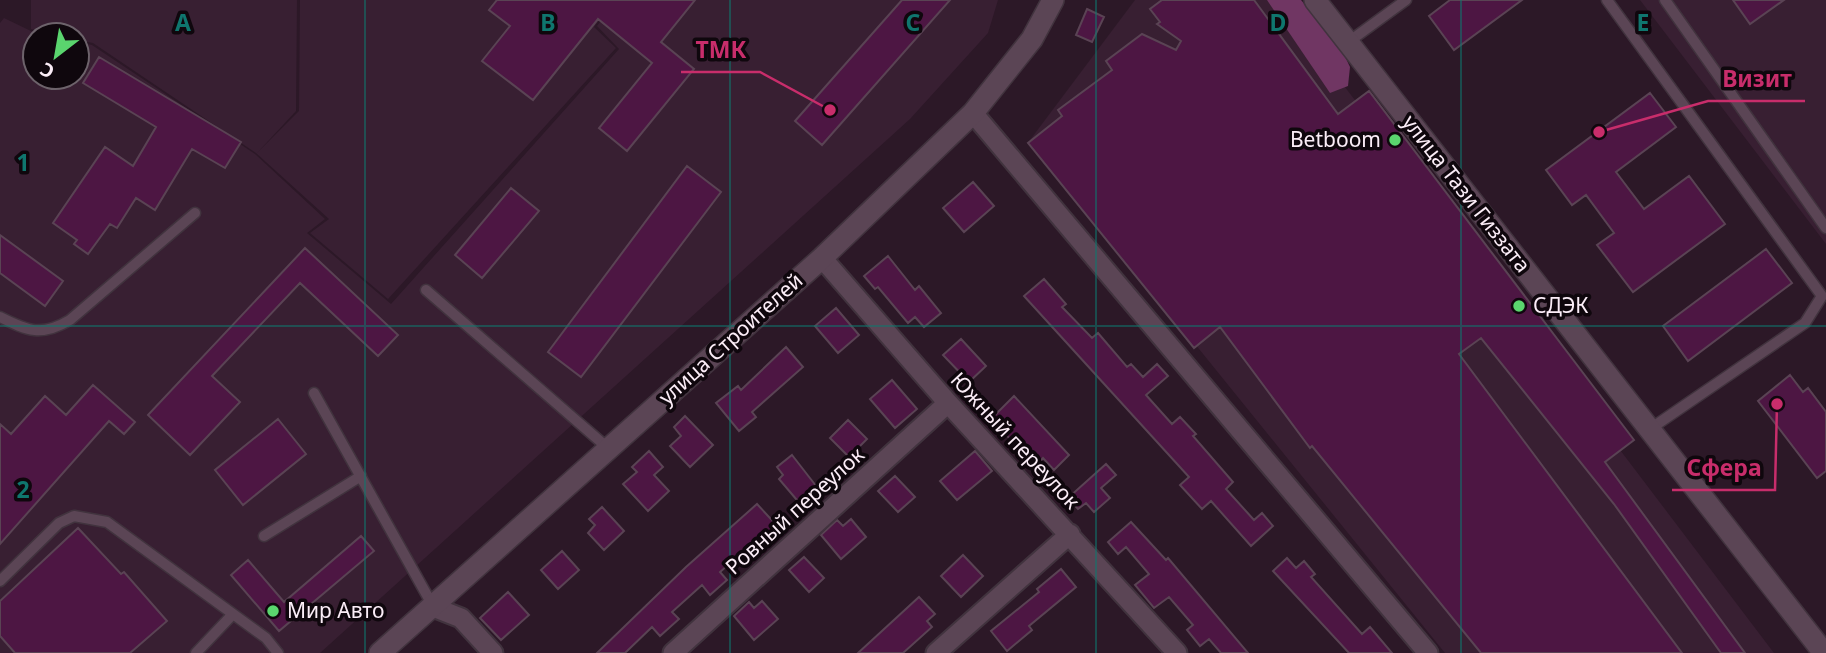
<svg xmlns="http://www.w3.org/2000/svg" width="1826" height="653" font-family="'Noto Sans',sans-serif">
<rect width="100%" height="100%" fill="#2c1827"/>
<!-- built -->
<path fill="#381f32" d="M31,0H297L296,111L257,153L299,111L300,0H614L594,27L616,48L388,299L310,233L329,219L256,153L93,43L77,40V35H57L31,29Z
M617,0H998L988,33L910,119L320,653H0V23L4,18L33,32L46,35H35V77H77V42L92,45L255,154L325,219L307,233L391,304L619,49L597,26Z
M1135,0H1279L1774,653H1445L1030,140Z
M1640,0H1826V244Z"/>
<!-- forest -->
<path fill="#703663" d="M1267,0H1301L1341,48L1350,67L1348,86L1330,93Z"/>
<!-- building -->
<path fill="#4d1643" stroke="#5a4354" stroke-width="2" d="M497,0H695L661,42L694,69L627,151L599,128L652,63L598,19L533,100L482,61L510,26L489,10Z
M902,0H950L822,145L795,121Z
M1162,0H1254L1338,114L1369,91L1634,440L1605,462L1745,653H1721L1614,504L1481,338L1459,354L1682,653H1481L1312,446L1310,448L1220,327L1194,348L1028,143L1062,116L1058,110L1112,70L1106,61L1142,34L1176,50L1181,41L1157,24L1160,22L1150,9Z
M1450,0H1522L1454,50L1429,16Z
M1733,0H1784L1750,24Z
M1087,9L1104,17L1092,42L1076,35Z
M99,57L241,142L225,168L192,149L155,210L136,198L117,228L110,224L88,254L74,244L77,240L53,223L105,147L133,166L156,127L83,83Z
M1650,93L1676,127L1616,172L1644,209L1689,176L1725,224L1633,292L1597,245L1614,233L1586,195L1572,205L1546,170Z
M687,166L721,192L581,377L548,352Z
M973,182L994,206L964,232L943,208Z
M511,188L539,211L482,278L455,255Z
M0,235L63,281L45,306L0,273Z
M305,248L398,335L378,356L300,283L212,376L240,402L190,455L148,415Z
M1766,249L1792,283L1688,361L1663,326Z
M888,256L915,290L919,286L941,313L924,327L915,317L908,323L878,287L875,289L864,276Z
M1044,279L1066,304L1062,307L1092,338L1098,333L1127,367L1131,364L1143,377L1157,364L1168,376L1146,395L1172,424L1180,417L1196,434L1193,436L1233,482L1226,489L1254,520L1262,513L1273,526L1251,546L1211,501L1202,509L1180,485L1189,477L1024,296Z
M836,308L859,335L838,353L815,326Z
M961,339L986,366L969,382L943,355Z
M786,347L803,367L752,412L756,417L739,431L716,403L738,386L741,390Z
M1790,375L1803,392L1808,388L1826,412V471L1817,478L1758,401Z
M892,380L917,409L895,428L870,399Z
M93,385L135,422L124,434L109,421L0,544V424L11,434L45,396L66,415Z
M1014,396L1069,455L1054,470L1043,458L1037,465L1014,440L1012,441L991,419Z
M685,416L713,445L690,467L670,446L681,436L674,427Z
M278,419L306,454L243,505L215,470Z
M848,420L867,439L849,457L830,438Z
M649,451L663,467L654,475L669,491L648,511L623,484L637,472L632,467Z
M975,451L992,471L957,500L940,481Z
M792,455L820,491L802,506L779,479L783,475L777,467Z
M1106,464L1116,475L1101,488L1110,498L1094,512L1086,503L1078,509L1068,498Z
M895,476L915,497L898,512L878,491Z
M757,504L781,530L752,556L746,549L720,572L727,580L710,595L702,585L672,612L679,619L660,636L652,627L625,653H597L686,567Z
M602,507L624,531L604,550L588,533L595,525L589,519Z
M851,519L866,537L841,559L821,535L837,520L843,526Z
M1131,522L1166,560L1168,558L1248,653H1221L1209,639L1200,646L1187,630L1193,625L1169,597L1154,608L1135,585L1149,574L1126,547L1118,554L1108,542Z
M78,528L121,574L124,572L167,621L130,653H15L0,636V601Z
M361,536L374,551L279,631L231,575L248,560L284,602Z
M562,551L579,570L558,589L541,570Z
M963,555L983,576L961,597L941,576Z
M804,557L824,578L809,592L789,570Z
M1287,558L1296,568L1304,561L1315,574L1311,577L1362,634L1370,627L1392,653H1349L1273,571Z
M1061,569L1076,587L1029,626L1032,630L1007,651L991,631L1039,592L1037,589Z
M508,592L529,615L501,640L480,618Z
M919,597L935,614L927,621L932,627L903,653H858Z
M762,601L778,619L754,640L734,616L749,602L754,608Z"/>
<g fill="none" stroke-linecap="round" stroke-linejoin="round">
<defs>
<path id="service" d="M1607,0L1822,296L1805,323L1650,429
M1665,0L1826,228
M1347,43L1406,0
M426,290L609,449
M0,317C28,331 41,337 70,320L195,213
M314,393L433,606
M264,536L361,476
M0,581L59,523L74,516L107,522L266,638L278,653
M196,653L233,614"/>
<path id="minor" d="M973,113L1428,653
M822,258L948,403L1177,653
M433,607L461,618L493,653
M673,653L948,403
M936,653L1070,534"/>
<path id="tertiary" d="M1315,0L1824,653
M380,653L822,258L973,113L1032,39L1053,0"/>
</defs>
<!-- service casing -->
<use href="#service" stroke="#41333e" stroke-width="13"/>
<!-- minor casing -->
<use href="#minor" stroke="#41333e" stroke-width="23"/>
<!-- tertiary casing -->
<use href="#tertiary" stroke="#41333e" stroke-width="24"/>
<!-- service -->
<use href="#service" stroke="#5b4555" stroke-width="10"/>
<!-- minor -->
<use href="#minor" stroke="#5b4555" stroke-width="19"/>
<!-- tertiary -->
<use href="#tertiary" stroke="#5b4555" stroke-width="21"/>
</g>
<!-- grid -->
<path fill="none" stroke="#0f766e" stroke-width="2" stroke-opacity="0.55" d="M365,0V653M730,0V653M1096,0V653M1461,0V653M0,326H1826"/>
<!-- markers -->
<g fill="#5ad56e" stroke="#0f070d" stroke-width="2.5">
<circle cx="1395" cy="140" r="7"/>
<circle cx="1519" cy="306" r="7"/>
<circle cx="273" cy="611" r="7"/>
</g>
<g text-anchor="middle" stroke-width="7" stroke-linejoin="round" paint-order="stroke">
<!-- poi labels -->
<g font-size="21" fill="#fbedf7" stroke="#0f070d" text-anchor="start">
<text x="1381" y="147" text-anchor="end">Betboom</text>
<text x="1533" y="313">СДЭК</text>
<text x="287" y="618">Мир Авто</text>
</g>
<!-- street labels -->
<g font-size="21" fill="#fbedf7" stroke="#0f070d">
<text transform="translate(1466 194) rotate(52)" y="7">улица Тази Гиззата</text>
<text transform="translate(731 339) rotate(-42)" y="7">улица Строителей</text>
<text transform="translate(1015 441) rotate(47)" y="7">Южный переулок</text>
<text transform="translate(795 511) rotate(-42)" y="7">Ровный переулок</text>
</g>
</g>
<g font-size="23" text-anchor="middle" font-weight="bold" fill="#0f766e" stroke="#0f070d" stroke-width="7" stroke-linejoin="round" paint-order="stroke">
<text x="183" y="31">A</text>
<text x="548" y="31">B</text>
<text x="913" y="31">C</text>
<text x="1278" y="31">D</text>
<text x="1643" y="31">E</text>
<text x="23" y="171">1</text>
<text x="23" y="498">2</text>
</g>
<!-- callouts -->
<path fill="none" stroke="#c82d6b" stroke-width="2.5" d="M830 110L760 72H681M1599 132L1708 101H1805M1777 404L1775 490H1672"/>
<g fill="#c82d6b" stroke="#0f070d" stroke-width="2.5">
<circle cx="830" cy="110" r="7"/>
<circle cx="1599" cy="132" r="7"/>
<circle cx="1777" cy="404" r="7"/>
</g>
<g font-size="23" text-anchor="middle" font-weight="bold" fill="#c82d6b" stroke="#0f070d" stroke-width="7" stroke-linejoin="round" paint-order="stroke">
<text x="721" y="58">ТМК</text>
<text x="1757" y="87">Визит</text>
<text x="1724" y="476">Сфера</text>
</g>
<!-- north arrow -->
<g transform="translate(56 56) rotate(211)"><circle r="33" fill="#0f070d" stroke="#6d636b" stroke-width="2"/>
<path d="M0-5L12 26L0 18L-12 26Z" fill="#5ad56e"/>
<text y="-10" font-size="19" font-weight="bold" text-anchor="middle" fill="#fbedf7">С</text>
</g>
</svg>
